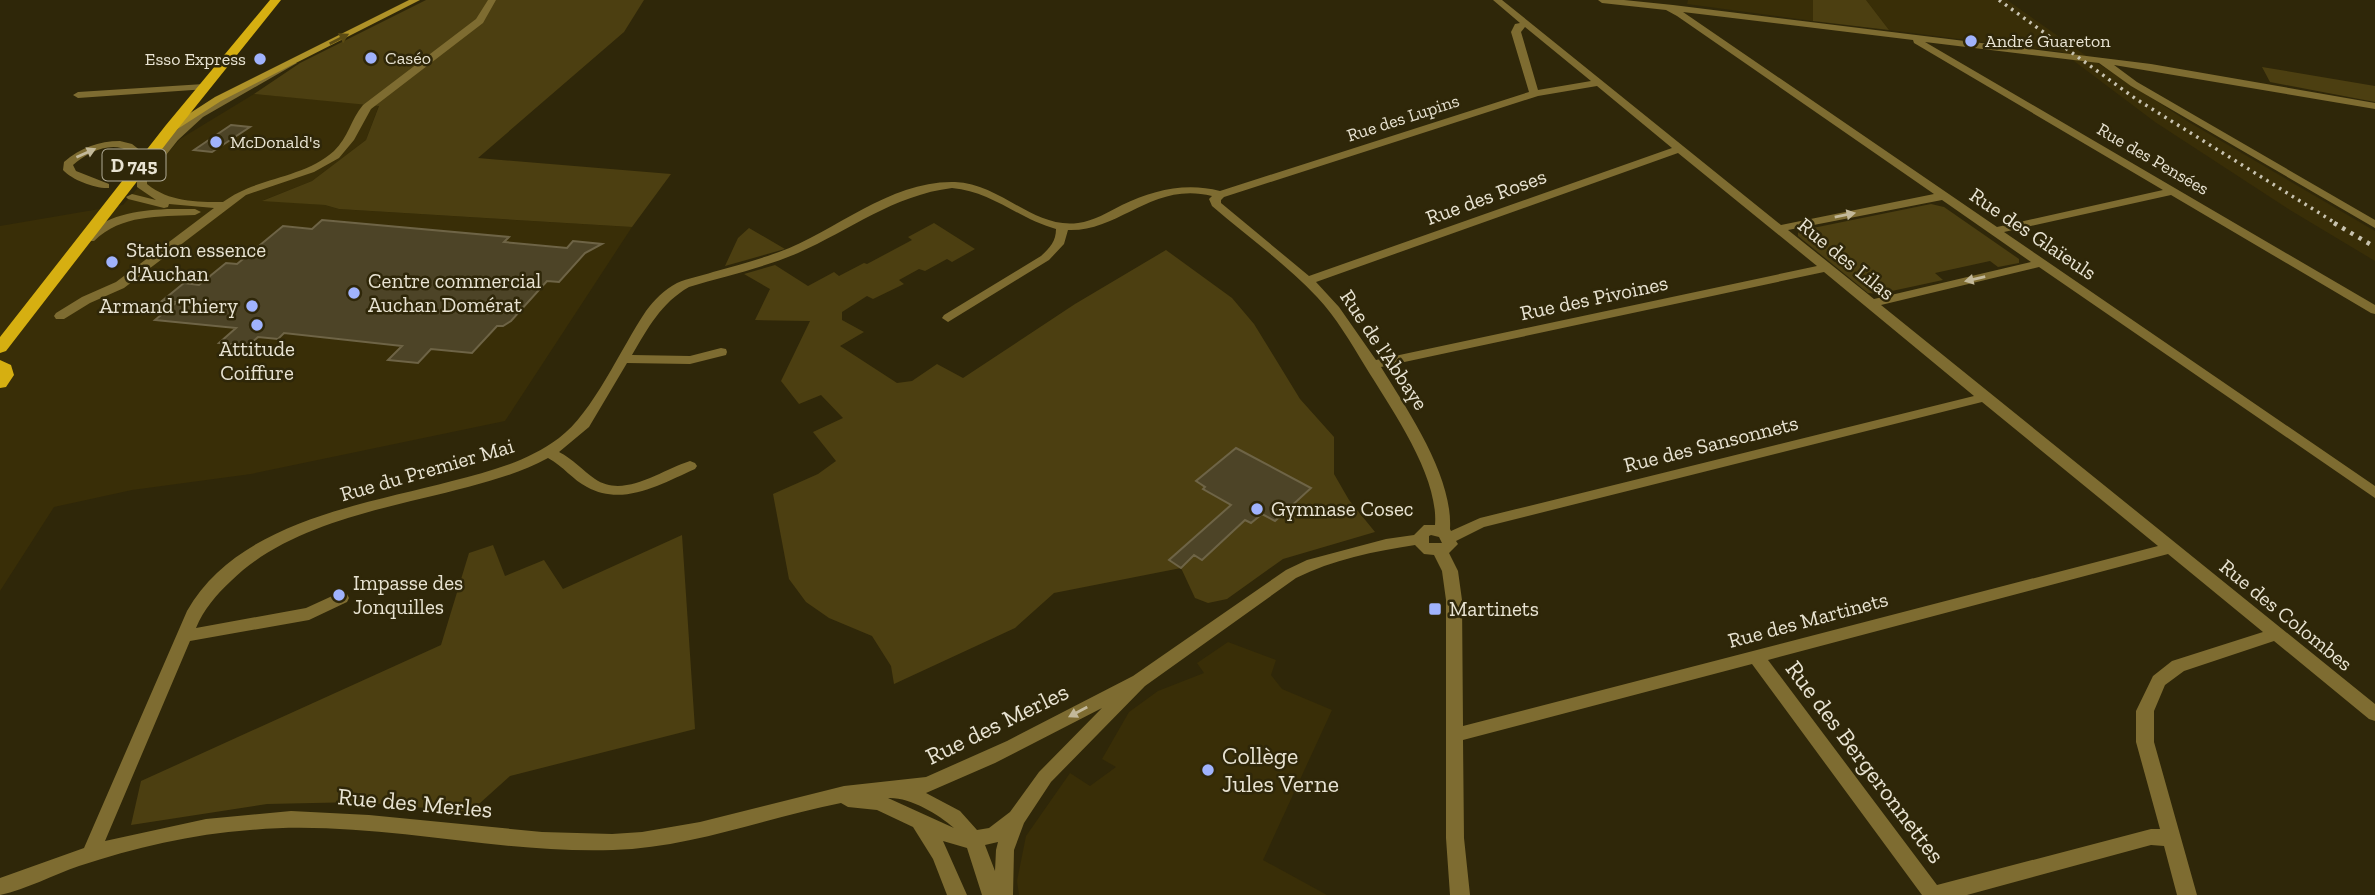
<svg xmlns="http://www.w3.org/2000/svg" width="2375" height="895" font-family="'Zilla Slab',serif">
<rect width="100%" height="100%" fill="#2f2709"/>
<!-- built -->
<path fill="#392e07" d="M1688,0H1813V21L1687,4Z
M1866,0H2007L2085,55L2187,121L2375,231V261L2290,210L2155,122L2062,52L1889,30Z
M254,94L379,105L366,140L312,181L264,200L325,205L339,209L632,227L505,421L251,474L132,490L54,507L0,591V226L123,205L180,139Z
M1228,642L1276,660L1271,675L1282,689L1332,710L1263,860L1327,895H1019L1017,881L1026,836L1070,773L1090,786L1116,767L1102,759L1129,712L1158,691L1204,673L1197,663Z"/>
<!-- green -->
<path fill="#4c3f11" d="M426,0H644L624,32L478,158L671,174L632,227L339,209L325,205L262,201L312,181L366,140L379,106L254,94L300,63Z
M1813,0H1866L1889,30L1813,21Z
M2262,67L2375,86V102L2270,82Z
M1931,204L1944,207L2019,259V263L1998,267L1990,261L1935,273L1943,280L1878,294L1868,293L1798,236V231Z
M934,223L975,249L952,262L947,259L925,271L919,269L899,280L904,284L873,299L867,296L842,312V320L864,332L840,346L897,383L912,381L937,364L963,378L1075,304L1166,250L1232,298L1254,324L1300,399L1334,437V474L1349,500L1375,532L1283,559L1227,599L1208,603L1195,598L1181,568L1054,593L1015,628L894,684L891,666L872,636L829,618L806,602L789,579L773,494L818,474L836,461L813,432L843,418L821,395L799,404L781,381L810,321L755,320L770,289L744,274L775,265L808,286L834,272L839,276L864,263L867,264L912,240L908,237Z
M749,228L785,249L725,266L738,238Z
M682,535L695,729L510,776L470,812L360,802L267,804L131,825L141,781L441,645L469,553L493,545L505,576L544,560L563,589Z"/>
<!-- building -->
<path fill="#4d4427" stroke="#6e6446" stroke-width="2" d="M231,125L250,127L212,152L194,150Z
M322,220L509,237L504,242L567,248L573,241L602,244L585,253L559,282L547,281L511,321L503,326H497L472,353L431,349L418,363L388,360L402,346L284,333L278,339L258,337L248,346L219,343L236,328L155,320L177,302L162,301L184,283L199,285L226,263L237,264L283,226L312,229Z
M1236,448L1311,488L1275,521L1262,514L1251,523L1245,520L1202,560L1194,555L1181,568L1169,560L1231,505L1203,489L1205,487L1196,481Z"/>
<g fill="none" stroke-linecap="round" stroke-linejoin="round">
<!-- minor -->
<path fill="#7e6c31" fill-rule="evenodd" d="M488,0H496L483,23L371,109L354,140L339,158L314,172L246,195L124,288L90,303L64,319H56L54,316L56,313L82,297L116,282L214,208L169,204L168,207L164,208L128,199L126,197L132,194L156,200L137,187V179L170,136L195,113L289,61L297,63L203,117L178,140L147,179V184C169,202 196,202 223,202C256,177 303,179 334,151C348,138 351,119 363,105L476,19Z
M1493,0H1502L1781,225L1934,194L1677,16L1666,10L1602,3L1598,0H1624L1673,5L2151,64L2375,103V109L2114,65L2137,82L2375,220V228L2131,86L2099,63L1925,42L2375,305V314L2371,313L2171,195L2004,232L2375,486V498L2039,267L1881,305L2375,704V721L2369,719L2274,641L2184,671L2165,685L2154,711V742L2197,895H2177L2164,846L2151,845L1967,895H1922L1752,664L1463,740L1464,838L1470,895H1450L1446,838V600L1442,571L1434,555L1424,554L1415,545C1375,551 1332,560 1296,578L1145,686L1051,782L1024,823L1014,850L1013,895H982L967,848L943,841L967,895H947L933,859L913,827L877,810L848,807L841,803C765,818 691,848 613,850C492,854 372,819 250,830C192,834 134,848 79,866C53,875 27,889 0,895V878L84,848L187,611C237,522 362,505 452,481C490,471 527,462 559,438C593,413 621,348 646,311C654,300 664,290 677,283C688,278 701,276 713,272C735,266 757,260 779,252C836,231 891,180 955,182C1000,183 1033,229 1078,223C1094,221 1108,212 1122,205C1153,190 1186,182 1220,191L1529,92L1511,32L1515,24L1520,23ZM1683,12L1913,40L1914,43L2163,190L1997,227ZM1525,27L1591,81L1538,90L1521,32ZM1597,86L1672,148L1309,276L1221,203V200L1224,197L1538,96ZM1678,153L1817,266L1376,360L1339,307L1316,282ZM952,188C991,191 1019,219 1056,229C1056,241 1050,248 1041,256L944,315L942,318L948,322L1049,260L1064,244L1068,230C1120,232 1152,181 1212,196L1209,199L1212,206C1247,236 1286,264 1317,297C1336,317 1351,343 1365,366C1390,407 1439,475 1435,525H1424L1414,535L1386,539L1307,560L1286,570L1133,676L1007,741L926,777L844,786L700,822L642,832L612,834L542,832L369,815L291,811L206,819L105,841L190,641L309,620L347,602L349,598L347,594L341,592L306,608L196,628C204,609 216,595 231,581C291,522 389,508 468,487C496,479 523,472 548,458C563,466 573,480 587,487C623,507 661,484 695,469L697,466L695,463L690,461C661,470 624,499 595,479C582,470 573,459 559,452L589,427L627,363L690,364L726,355L727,352L726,349L721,348L690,356L632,355C648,328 661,303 689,287C725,276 763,268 798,253C850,230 894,195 952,188ZM1942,200L2031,262L1874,299L1788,230ZM1824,272L1974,396L1480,518L1451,531L1450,529C1453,476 1408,411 1381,367ZM1982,402L2158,546L1463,726L1462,600L1458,571L1449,553L1458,544L1456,541L1484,527ZM1431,535L1439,537L1442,543H1429V536ZM2168,554L2263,632L2172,661L2153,676L2136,711V742L2160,829H2151L1937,885L1768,660ZM1102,708L1039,772L1010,812L989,828L977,830L960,811L926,793L995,763ZM888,798C910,797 938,814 954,828ZM998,842L996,850L995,871L985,845Z
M204,84L207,85V89L78,98L73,95L78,92Z
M120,141L132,144L141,151L130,176H122L121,174L130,152C112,140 88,152 73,165L76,171L109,184V188C96,189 72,180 63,170L64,162C80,148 99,141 120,141Z
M167,209H195L201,212L195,215C158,217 122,214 94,241H86L84,239C105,214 136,211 167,209Z"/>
<!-- secondary -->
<path fill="#af9228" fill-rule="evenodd" d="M409,0H420L221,101L176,130L167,128L215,97Z"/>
<!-- primary -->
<path fill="#d6af11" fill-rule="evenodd" d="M270,0H281L176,131L6,351L0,353V337L166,125Z
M0,360L11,365L14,375L6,387L0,388Z"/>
<!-- rail-far1 -->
<path stroke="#c8c3b0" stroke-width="3.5" stroke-dasharray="2.5 5" stroke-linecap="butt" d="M1999,0L2136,99L2337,224"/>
<!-- rail -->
<path stroke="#c8c3b0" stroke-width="4.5" stroke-dasharray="3.5 6" stroke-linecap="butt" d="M2334,223L2375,247"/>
</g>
<!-- one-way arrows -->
<defs><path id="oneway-solid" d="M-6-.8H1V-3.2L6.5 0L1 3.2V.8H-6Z" transform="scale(1.75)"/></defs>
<use fill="#5c4c14" href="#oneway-solid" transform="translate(339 39) rotate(-27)"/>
<g fill="#c3b99a">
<use href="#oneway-solid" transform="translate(86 153) rotate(-24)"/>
<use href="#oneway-solid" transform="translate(1845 215) rotate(-11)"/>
<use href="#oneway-solid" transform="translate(1975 279) rotate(167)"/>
<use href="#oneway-solid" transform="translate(1078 712) rotate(152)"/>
</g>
<!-- markers -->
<g fill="#a0b3fd" stroke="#2f2709" stroke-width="2.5">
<circle cx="1971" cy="41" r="7"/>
<circle cx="371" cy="58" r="7"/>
<circle cx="260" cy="59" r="7"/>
<circle cx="216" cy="142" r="7"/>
<circle cx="112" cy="262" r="7"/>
<circle cx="354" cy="293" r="7"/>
<circle cx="252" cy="306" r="7"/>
<circle cx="257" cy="325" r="7"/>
<circle cx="1257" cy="509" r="7"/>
<circle cx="339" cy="595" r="7"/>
<rect x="1428" y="602" width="14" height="14" rx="3.5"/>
<circle cx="1208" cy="770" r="7"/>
</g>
<g text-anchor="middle" stroke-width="5" stroke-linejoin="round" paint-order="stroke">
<!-- far-poi labels -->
<g font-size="18" fill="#e8e3d2" stroke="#2f2709" text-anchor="start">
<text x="1985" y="47">André Guareton</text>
<text x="385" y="64">Caséo</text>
<text x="246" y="65" text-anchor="end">Esso Express</text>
<text x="230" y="148">McDonald's</text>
</g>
<!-- far-street labels -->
<g font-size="18" fill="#e8e3d2" stroke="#2f2709">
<text transform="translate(1403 118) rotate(-18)" y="6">Rue des Lupins</text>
<text transform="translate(2153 159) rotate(30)" y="6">Rue des Pensées</text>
</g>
<!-- shield labels -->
<rect fill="#2f2709" stroke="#b0ab96" stroke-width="2" x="102.5" y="149.5" width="63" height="31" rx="5"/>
<g font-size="19" font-weight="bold" fill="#e8e3d2">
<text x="134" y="172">D 745</text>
</g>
<!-- street labels -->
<g font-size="21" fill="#e8e3d2" stroke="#2f2709">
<text transform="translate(1486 197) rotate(-20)" y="7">Rue des Roses</text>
<text transform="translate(2033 234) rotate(34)" y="7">Rue des Glaïeuls</text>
<text transform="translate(1846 259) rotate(39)" y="7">Rue des Lilas</text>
<text transform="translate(1594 298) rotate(-12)" y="7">Rue des Pivoines</text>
<text transform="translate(1384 350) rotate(56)" y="7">Rue de l'Abbaye</text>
<text transform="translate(1711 444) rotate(-14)" y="7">Rue des Sansonnets</text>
<text transform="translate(427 470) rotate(-16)" y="7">Rue du Premier Mai</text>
<text transform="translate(2286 615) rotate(39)" y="7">Rue des Colombes</text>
<text transform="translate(1808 620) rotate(-15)" y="7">Rue des Martinets</text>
</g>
<!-- poi labels -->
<g font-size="21" fill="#e8e3d2" stroke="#2f2709" text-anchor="start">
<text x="126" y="257">Station essence<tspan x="126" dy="24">d'Auchan</tspan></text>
<text x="368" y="288">Centre commercial<tspan x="368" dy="24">Auchan Domérat</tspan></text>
<text x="238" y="313" text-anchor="end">Armand Thiery</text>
<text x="257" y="356" text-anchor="middle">Attitude<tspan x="257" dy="24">Coiffure</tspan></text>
<text x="1271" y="516">Gymnase Cosec</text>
<text x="353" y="590">Impasse des<tspan x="353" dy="24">Jonquilles</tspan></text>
<text x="1449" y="616">Martinets</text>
</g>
<!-- near-street labels -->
<g font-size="24" fill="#e8e3d2" stroke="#2f2709">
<text transform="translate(997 724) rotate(-26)" y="8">Rue des Merles</text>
<text transform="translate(1865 762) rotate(53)" y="8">Rue des Bergeronnettes</text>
<text transform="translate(415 803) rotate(5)" y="8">Rue des Merles</text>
</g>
<!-- near-poi labels -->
<g font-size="24" fill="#e8e3d2" stroke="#2f2709" text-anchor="start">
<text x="1222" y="764">Collège<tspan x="1222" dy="28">Jules Verne</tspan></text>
</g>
</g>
</svg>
